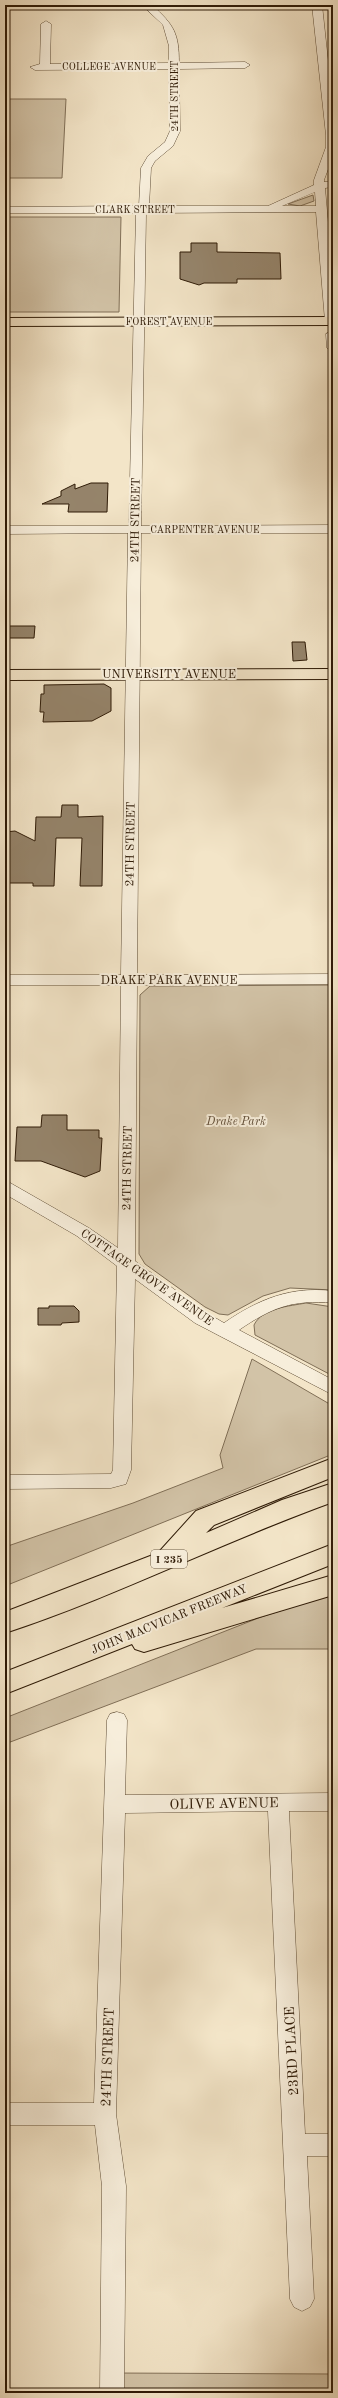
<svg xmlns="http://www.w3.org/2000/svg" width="338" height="2398" font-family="'Old Standard TT',serif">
<rect width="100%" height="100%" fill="#f3e5c8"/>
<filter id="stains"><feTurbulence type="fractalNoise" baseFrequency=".005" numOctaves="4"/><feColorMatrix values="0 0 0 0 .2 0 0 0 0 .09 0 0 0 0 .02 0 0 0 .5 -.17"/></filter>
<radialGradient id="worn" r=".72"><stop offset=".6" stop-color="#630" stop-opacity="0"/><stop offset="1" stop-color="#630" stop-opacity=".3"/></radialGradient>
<!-- green -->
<path fill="#d2c3a7" stroke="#806f57" d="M5,99H66L62,178H5Z
M313,195L314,201L300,206L288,204Z
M5,217H121L119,312H5Z
M333,985V1290L290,1288L263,1296L228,1315L219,1314L205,1307L145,1264L139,1254L140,995L150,986H160Z
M306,1303L333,1307V1376L255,1335L254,1325C262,1308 290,1306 306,1303Z
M252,1359L333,1406V1454L5,1586V1547L133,1503L223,1468L220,1455Z
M333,1594V1649H256L5,1744V1718L261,1617Z
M113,2373L333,2374V2393H113Z"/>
<!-- building -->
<path fill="#95846b" stroke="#2f1b07" d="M191,243H217V252L280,253L281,279H237V283H204L199,285L180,279V252H191Z
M91,483H108L107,512H68L69,504H42L61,496V491L75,484V489Z
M5,626H35L34,638H5Z
M292,642H305L307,660L293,661Z
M104,684L111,688V711L92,721L43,722L44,712H40L41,694H44V685Z
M62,805H78V817L103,816L102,886H80L82,838H56L54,886H33V883H5V832L15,831L35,841L36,817H61Z
M42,1115H67V1130H99V1138H102L100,1171L85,1177L41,1161H15L17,1127H41Z
M49,1306H74L79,1311V1322L62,1323L61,1325H38V1308H49Z"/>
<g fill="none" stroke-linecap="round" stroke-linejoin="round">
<defs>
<path id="minor" d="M142,5H152C174,25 179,33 179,63L245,62L250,65L245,68L179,69L180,131L173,146L155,161L151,168L149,206H268L314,185V180L326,147V135L312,5H322L333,107V156L324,180V182L333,181V187L325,188L333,279V324L325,321L316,212L146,213L141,526L333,525V533H141L137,975L333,974V984L137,985L135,1261L207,1313L224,1323C259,1299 291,1286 333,1291V1303C293,1299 271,1308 239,1330L333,1380V1395L195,1323L135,1279L131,1470L126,1484L111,1488L5,1489V1475L111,1474L113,1470L117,1266L77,1236L5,1194V1180L89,1228L118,1248L121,985H5V975H121L128,533L5,534V526H129L136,213H5V207L139,206L141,168L148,156L165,142L170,131L169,69L35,70L30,67L40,64L41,24L46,21L51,24L50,64L169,63V46L163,25ZM315,192L316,206H282Z
M332,331H333V351L327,348L326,334Z
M117,1712L124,1714L127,1720L125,1795L333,1793V1811H289L305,2134H333V2156H307L314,2299L310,2307L302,2311L294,2307L290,2299L268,1811L125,1813L116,2114L126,2186L124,2393H100L102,2186L95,2125H5V2103H94L107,1720L110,1714Z"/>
<path id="major" d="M333,317V325L5,326V318Z
M333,669V679L5,680V670Z"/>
<path id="highway" d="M333,1458V1477L214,1525L206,1533L282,1500L333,1483V1502C222,1542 117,1596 5,1633V1612L158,1553L196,1511Z
M333,1544V1564L222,1608L333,1575V1595L144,1652L135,1649L132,1644L5,1694V1672Z"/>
</defs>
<!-- minor casing -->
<use href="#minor" stroke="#604e37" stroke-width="1"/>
<!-- major casing -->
<use href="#major" stroke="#2f1b07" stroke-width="2"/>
<!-- highway casing -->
<use href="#highway" stroke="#2f1b07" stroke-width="2"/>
<!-- minor -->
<use href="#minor" fill="#f7eedb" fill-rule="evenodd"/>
<!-- major -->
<use href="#major" fill="#f3e5c8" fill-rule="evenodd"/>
<!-- highway -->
<use href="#highway" fill="#f3e5c8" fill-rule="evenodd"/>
</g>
<g text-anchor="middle" stroke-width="4" stroke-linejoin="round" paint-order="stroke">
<!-- far-street labels -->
<g font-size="10" fill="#2f1b07" stroke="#f7eedb">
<text x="109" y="70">COLLEGE AVENUE</text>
<text transform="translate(174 96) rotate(-90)" y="4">24TH STREET</text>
<text x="135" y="213">CLARK STREET</text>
<text x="169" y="325">FOREST AVENUE</text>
<text x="205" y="533">CARPENTER AVENUE</text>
</g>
<!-- shield labels -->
<rect fill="#f7eedb" stroke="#6b5a47" stroke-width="1" x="151" y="1550" width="36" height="18" rx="3"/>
<g font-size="11" font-weight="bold" fill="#2f1b07">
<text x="169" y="1563">I 235</text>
</g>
<!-- street labels -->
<g font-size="12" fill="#2f1b07" stroke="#f7eedb">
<text transform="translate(135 520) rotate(-89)" y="4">24TH STREET</text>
<text x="169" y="678">UNIVERSITY AVENUE</text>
<text transform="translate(130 844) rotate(-89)" y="4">24TH STREET</text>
<text x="169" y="984">DRAKE PARK AVENUE</text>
<text transform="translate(127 1168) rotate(-89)" y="4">24TH STREET</text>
<text transform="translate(147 1277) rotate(35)" y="4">COTTAGE GROVE AVENUE</text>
<text transform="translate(169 1619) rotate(-22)" y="4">JOHN MACVICAR FREEWAY</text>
</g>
<!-- park labels -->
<g font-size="12" font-style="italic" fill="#604d37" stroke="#f7eedb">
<text x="236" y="1125">Drake Park</text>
</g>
<!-- near-street labels -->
<g font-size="14" fill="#2f1b07" stroke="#f7eedb">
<text transform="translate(224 1803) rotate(-1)" y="5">OLIVE AVENUE</text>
<text transform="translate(291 2051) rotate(-93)" y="5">23RD PLACE</text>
<text transform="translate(107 2057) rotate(-88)" y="5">24TH STREET</text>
</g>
</g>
<!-- margin -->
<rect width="338" height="2398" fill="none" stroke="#f3e5c8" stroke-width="20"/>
<rect x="6" y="6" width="326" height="2386" fill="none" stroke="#2f1b07" stroke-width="2"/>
<rect x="10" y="10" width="318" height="2378" fill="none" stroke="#2f1b07"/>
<rect width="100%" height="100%" filter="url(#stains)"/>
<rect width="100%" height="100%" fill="url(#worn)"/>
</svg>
